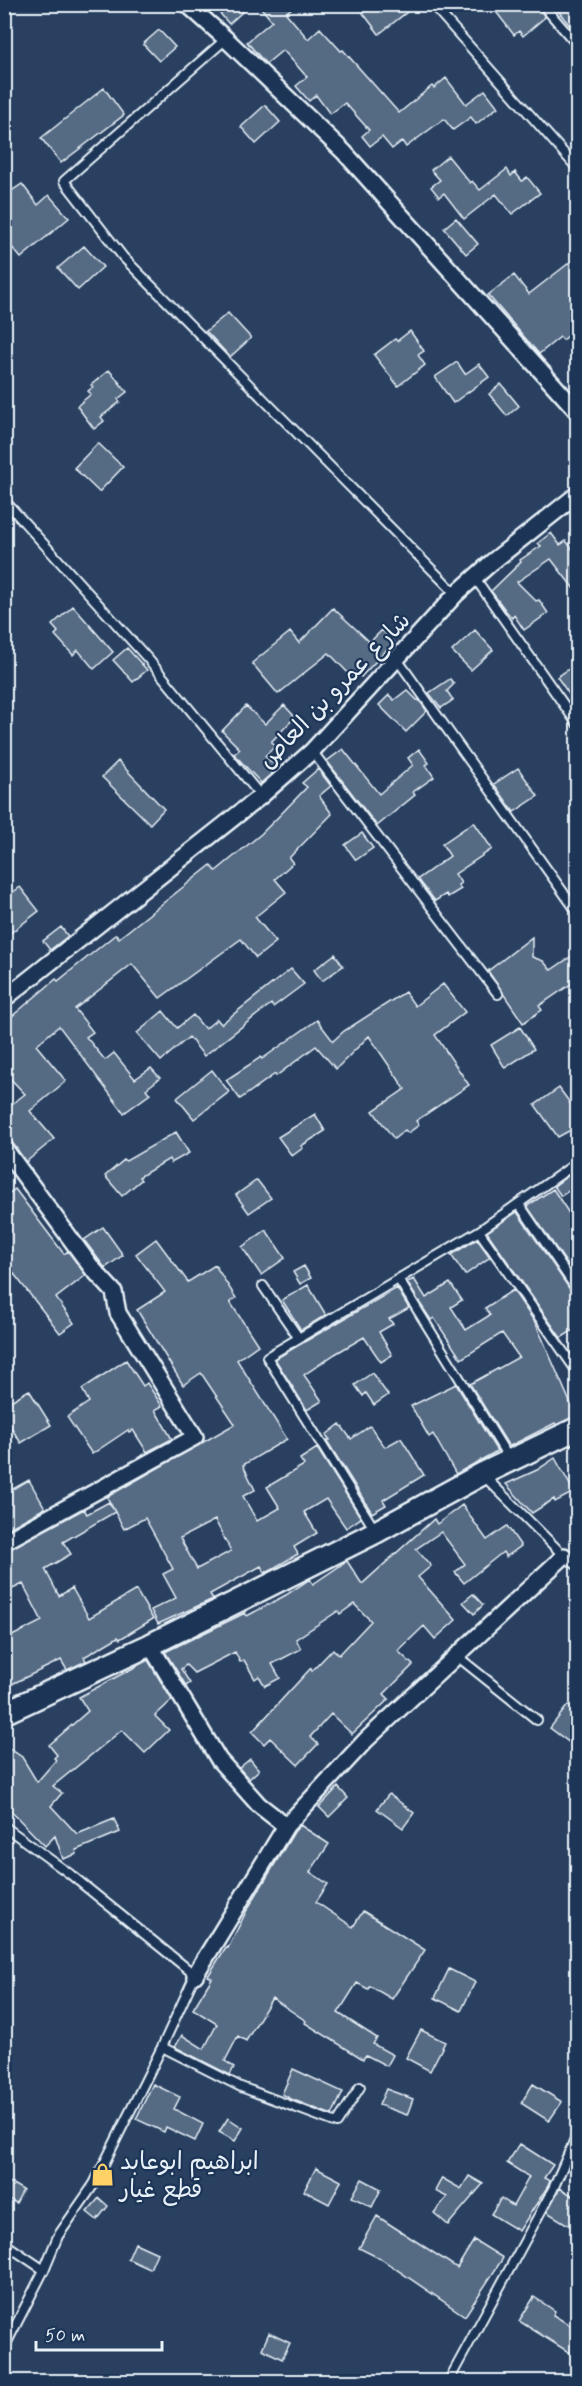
<svg xmlns="http://www.w3.org/2000/svg" width="582" height="2386" font-family="Mynerve,'Playpen Sans Arabic',sans-serif">
<rect width="100%" height="100%" fill="#294061"/>
<filter id="ink" filterUnits="userSpaceOnUse"><feTurbulence type="fractalNoise" baseFrequency=".0167" numOctaves="2"/><feDisplacementMap in="SourceGraphic" scale="12" xChannelSelector="R" yChannelSelector="G"/><feConvolveMatrix kernelMatrix="1 2 1 2 8 2 1 2 1" color-interpolation-filters="sRGB"/></filter>
<g filter="url(#ink)">
<!-- building -->
<path fill="#556a83" stroke="#e8f1f8" stroke-width="1.5" fill-rule="evenodd" d="M212,4H251L229,24Z
M258,4H296L286,13L308,39L320,28L341,51L343,50L399,113L432,86L434,88L446,78L466,104L485,90L498,107L476,124L471,117L453,130L444,119L406,147L402,141L392,149L382,137L370,146L362,136L369,130L345,103L330,114L316,95L309,101L296,86L307,77L283,50L266,64L247,42L272,21Z
M374,4H401L407,12L379,34L363,13Z
M490,4H536L545,17L523,36L519,31L514,35Z
M550,4H578V36L556,8L554,9Z
M159,30L175,47L159,61L143,44Z
M104,88L124,115L61,163L41,138Z
M265,105L280,122L256,144L241,127Z
M448,156L470,183L472,181L480,190L507,169L511,176L515,172L522,181L527,177L540,193L512,214L496,194L464,219L444,193L439,197L431,187L440,180L431,170Z
M22,184L38,205L49,195L69,218L21,258L4,238V196Z
M456,218L478,244L466,254L444,228Z
M84,246L103,267L78,290L58,268Z
M578,256V328L563,340L560,337L539,354L488,295L514,275L529,294Z
M228,313L251,338L230,357L206,331Z
M410,331L424,351L418,355L425,365L398,386L374,355L395,339L397,341Z
M457,362L465,374L479,364L489,377L453,403L435,377Z
M109,370L127,392L118,399L120,402L101,417L104,421L94,429L77,406L91,394L88,391L93,387L91,385Z
M501,384L519,406L507,416L489,394Z
M98,443L123,467L99,492L74,468Z
M551,533L560,545L566,541L578,556V594L551,559L517,582L536,601L539,600L548,613L524,630L514,615L512,618L506,611L491,591L521,562L520,560L541,546L538,543Z
M73,606L113,652L94,669L78,650L73,655L55,635L58,632L52,625Z
M333,608L370,642L382,630L394,642L361,677L355,672L351,676L329,653L278,694L252,663L290,632L299,643Z
M475,630L493,650L471,670L452,651Z
M127,648L147,670L133,682L113,660Z
M578,663V707L557,677Z
M450,679L454,684L447,691L453,700L441,708L429,693Z
M407,690L417,700H419L427,711L406,732L379,705L389,695L394,700Z
M284,705L295,717L271,742L275,746L265,756L278,768L261,783L234,754L240,749L222,731L246,706L265,724Z
M343,749L379,794L413,765L408,758L419,749L429,763L426,765L434,777L413,792L415,795L377,826L327,761Z
M118,761L164,809L150,824L102,777Z
M518,768L538,796L514,812L494,784Z
M318,769L331,786L319,796L332,814L289,858L293,863L275,879L286,892L255,917L276,942L256,958L241,939L160,998L132,964L75,1009L93,1032L86,1037L105,1060L114,1053L135,1079L151,1068L160,1078L146,1089L150,1094L124,1113L59,1026L36,1045L66,1081L30,1111L54,1139L26,1162L12,1142L4,1138V1110L25,1094L4,1072V1023L56,979L58,981L116,934L119,938L211,865L216,871L261,834L281,814L307,787L302,783Z
M474,822L492,849L455,874L461,883L458,885L461,889L448,897L446,894L435,901L418,879L450,856L442,844Z
M362,833L373,848L356,860L345,845Z
M20,887L39,911L4,938V899Z
M61,927L68,936L50,950L43,941Z
M532,937V957L543,961L551,970L578,952V979L539,1006L542,1010L523,1023L488,971Z
M335,954L343,966L322,981L314,970Z
M291,969L304,984L273,1007L271,1004L204,1056L189,1037L161,1061L137,1033L163,1011L177,1028L193,1015L205,1029L217,1019L221,1024Z
M443,984L465,1012L435,1035L469,1085L416,1121L419,1125L408,1133L405,1130L394,1139L373,1111L405,1089L369,1036L336,1069L316,1046L276,1076L275,1074L240,1099L226,1080L261,1057L262,1059L317,1020L333,1041L344,1031L405,992L415,1006Z
M520,1027L534,1049L505,1068L491,1045Z
M212,1070L229,1092L194,1119L177,1098Z
M559,1088L578,1114V1126L558,1137L535,1105Z
M315,1114L325,1131L301,1146L303,1148L292,1156L278,1137Z
M176,1132L189,1153L171,1163L169,1159L139,1177L141,1180L122,1196L105,1176L124,1160L126,1161Z
M569,1175L576,1186L561,1196L554,1186Z
M257,1180L271,1198L249,1213L236,1195Z
M15,1189L64,1254L68,1251L86,1275L56,1298L74,1323L60,1333L4,1261V1197Z
M553,1189L578,1227V1280L527,1206Z
M517,1212L573,1294L578,1297V1327L561,1338L487,1232Z
M103,1227L123,1255L105,1268L84,1240Z
M266,1230L285,1258L261,1275L242,1247Z
M156,1239L188,1282L215,1265L236,1298L230,1302L258,1345L237,1360L287,1439L243,1465L255,1490L243,1496L257,1521L280,1508L267,1487L304,1465L300,1459L317,1448L361,1518L346,1528L326,1499L304,1512L317,1533L294,1547L298,1554L265,1573L261,1566L210,1594L213,1599L158,1624L151,1610L176,1598L163,1574L173,1569L145,1518L124,1529L107,1497L235,1424L201,1373L183,1385L137,1310L165,1292L136,1254ZM215,1520L231,1551L197,1569L180,1538Z
M477,1239L490,1257L465,1275L451,1255Z
M304,1266L311,1278L300,1284L293,1272Z
M414,1279L426,1298L450,1283L462,1300L451,1307L466,1330L490,1315L485,1308L513,1290L536,1324L576,1416L556,1425L555,1423L510,1446L508,1445L470,1384L519,1357L502,1333L461,1359L434,1318L431,1320L419,1302L421,1301L419,1302L407,1282Z
M308,1285L326,1315L301,1330L282,1300Z
M397,1288L409,1308L389,1319L393,1324L379,1332L392,1355L381,1362L364,1337L335,1354L304,1375L322,1401L307,1410L275,1359Z
M126,1360L143,1386L147,1383L162,1406L155,1410L172,1439L147,1452L133,1430L129,1432L128,1430L92,1454L67,1417L89,1402L82,1389Z
M372,1373L388,1395L374,1405L366,1393L363,1396L355,1385Z
M456,1384L497,1451L456,1474L433,1434L429,1437L411,1406Z
M29,1390L51,1425L21,1443L4,1417V1405Z
M340,1424L351,1439L370,1426L385,1447L401,1438L424,1475L383,1500L386,1505L372,1513L327,1441L330,1440L326,1435Z
M555,1458L574,1492L555,1502L554,1499L532,1513L506,1484L537,1470Z
M29,1480L45,1508L4,1531V1494Z
M109,1502L115,1512L63,1542L71,1554L45,1569L59,1596L72,1588L89,1618L136,1590L153,1619L120,1639L118,1637L84,1657L86,1661L67,1670L61,1660L8,1686L4,1678V1640L42,1621L23,1584L4,1593V1552L84,1509L87,1514Z
M462,1505L487,1540L507,1526L521,1546L506,1557L503,1552L464,1583L455,1572L465,1564L441,1532L416,1549L431,1566L418,1577L456,1620L435,1639L424,1626L398,1651L413,1665L384,1694L389,1699L352,1734L331,1714L310,1737L318,1744L298,1765L270,1738L264,1744L252,1732L311,1668L312,1671L333,1649L339,1655L371,1621L354,1604L340,1614L338,1611L296,1639L301,1649L272,1664L280,1678L265,1686L259,1676L255,1679L244,1660L240,1662L235,1652L194,1673L186,1665L181,1669L190,1683L186,1686L165,1652L245,1613L247,1616L286,1595L310,1579L313,1584L347,1561L362,1584L434,1519L437,1524Z
M473,1594L483,1605L474,1614L463,1602Z
M148,1660L172,1700L155,1716L169,1730L145,1753L122,1730L53,1786L62,1793L51,1806L77,1834L114,1819L120,1832L76,1850L77,1854L63,1859L55,1836L45,1846L4,1804V1745L22,1757L37,1782L56,1760L54,1758L57,1755L49,1745L88,1711L79,1697Z
M568,1705L578,1712V1749L550,1728Z
M250,1759L259,1770L249,1779L239,1768Z
M338,1787L348,1798L329,1817L319,1807Z
M389,1794L414,1813L403,1828L377,1809Z
M300,1825L329,1844L310,1872L328,1884L316,1902L353,1927L363,1911L425,1950L392,1999L370,1986L368,1989L357,1983L338,2013L377,2038L373,2044L393,2055L387,2066L366,2055L363,2059L305,2023L306,2021L272,1998L246,2041L238,2036L225,2061L234,2067L230,2075L175,2047L182,2035L204,2049L217,2024L193,2009L212,1978L208,1976L226,1947L228,1948L247,1910L294,1832Z
M449,1969L475,1982L461,2011L435,1998Z
M421,2030L445,2042L430,2071L406,2058Z
M293,2069L343,2092L332,2115L291,2099L282,2094Z
M153,2084L180,2097L174,2109L203,2124L195,2141L166,2127L164,2132L136,2119Z
M533,2084L562,2102L549,2121L521,2103Z
M386,2089L413,2099L407,2115L379,2105Z
M228,2118L243,2128L235,2141L219,2132Z
M520,2144L553,2165L544,2178L550,2181L548,2186L519,2231L491,2214L501,2198L513,2206L529,2177L507,2163Z
M316,2168L341,2181L329,2204L304,2191Z
M469,2176L483,2184L448,2225L434,2213L447,2197L435,2191L442,2178L461,2189Z
M4,2179L23,2190L16,2203L4,2197Z
M362,2179L381,2189L372,2207L352,2197Z
M560,2188L578,2199V2231L547,2212Z
M99,2198L108,2206L97,2220L87,2212Z
M377,2216L457,2268L474,2240L503,2258L465,2316L381,2259L359,2248Z
M135,2243L157,2253L150,2269L128,2259Z
M534,2297L555,2311L553,2315L578,2330V2340L570,2353L519,2321Z
M269,2333L290,2343L282,2359L262,2349Z"/>
<g fill="none" stroke-linecap="round" stroke-linejoin="round">
<defs>
<path id="lane" d="M432,4L578,169
M542,4L578,46
M226,39L64,181L123,257L456,594
M4,500L149,660L261,796
M475,578L578,725
M397,659L578,913
M312,751L498,994
M519,1204L578,1291
M479,1231L578,1373
M399,1280L510,1460
M263,1286L298,1337
M483,1475L564,1556L578,1566
M375,1530L267,1357L479,1231L578,1162
M457,1656L537,1720
M4,1826L70,1874L195,1975L162,2047L94,2184L58,2236L44,2270L4,2348
M162,2047L241,2087L337,2123L360,2087
M4,2243L44,2270
M448,2382L553,2189L578,2132"/>
<path id="street" d="M187,4L226,39L344,152L578,412
M4,999L261,796L312,751L456,594L492,562L578,494
M4,1148L92,1268L114,1292L118,1313L195,1437L4,1542
M150,1645L219,1760L259,1805L286,1826
M195,1975L286,1826L366,1740L564,1556"/>
<path id="secondary" d="M4,1713L150,1645L376,1532L482,1474L578,1428"/>
</defs>
<!-- lane casing -->
<use href="#lane" stroke="#e8f1f8" stroke-width="12"/>
<!-- street casing -->
<use href="#street" stroke="#e8f1f8" stroke-width="20"/>
<!-- secondary casing -->
<use href="#secondary" stroke="#e8f1f8" stroke-width="26"/>
<!-- lane -->
<use href="#lane" stroke="#1d3557" stroke-width="8"/>
<!-- street -->
<use href="#street" stroke="#1d3557" stroke-width="15"/>
<!-- secondary -->
<use href="#secondary" stroke="#1d3557" stroke-width="21"/>
</g>
</g>
<!-- icons -->
<defs>
<symbol id="shop-bare" viewBox="-9 -9 18 18"><path d="M-5-2.5h2.3a2.7 3.5 0 0 1 5.4 0H5L5.5 6h-11ZM-1.5-2.5h3a1.5 2.3 0 0 0-3 0Z" fill="#ffd166" stroke="#1d3557" stroke-width="2.5" paint-order="stroke"/></symbol>
</defs>
<g fill-rule="evenodd">
<use href="#shop-bare" x="86" y="2158" width="33" height="33"/>
</g>
<g text-anchor="middle" stroke-width="4.5" stroke-linejoin="round" paint-order="stroke">
<!-- street labels -->
<g font-size="24" fill="#e8f1f8" stroke="#1d3557">
<text transform="translate(334 690) rotate(-46)" y="8">شارع عمرو بن العاص</text>
</g>
<!-- poi labels -->
<g font-size="24" fill="#e8f1f8" stroke="#1d3557" text-anchor="start">
<text x="120" y="2169">ابراهيم ابوعابد<tspan x="120" dy="28">قطع غيار</tspan></text>
</g>
</g>
<!-- margin -->
<rect width="582" height="2386" fill="none" stroke="#1d3557" stroke-width="24"/>
<rect x="12" y="12" width="558" height="2362" fill="none" stroke="#e8f1f8" stroke-width="2" filter="url(#ink)"/>
<!-- scale -->
<path d="M36 2341v9h126v-9" fill="none" stroke="#e8f1f8" stroke-width="3"/>
<text x="45" y="2341" font-size="18" fill="#e8f1f8" stroke="#1d3557" stroke-width="4.5" paint-order="stroke">50 m</text>
</svg>
